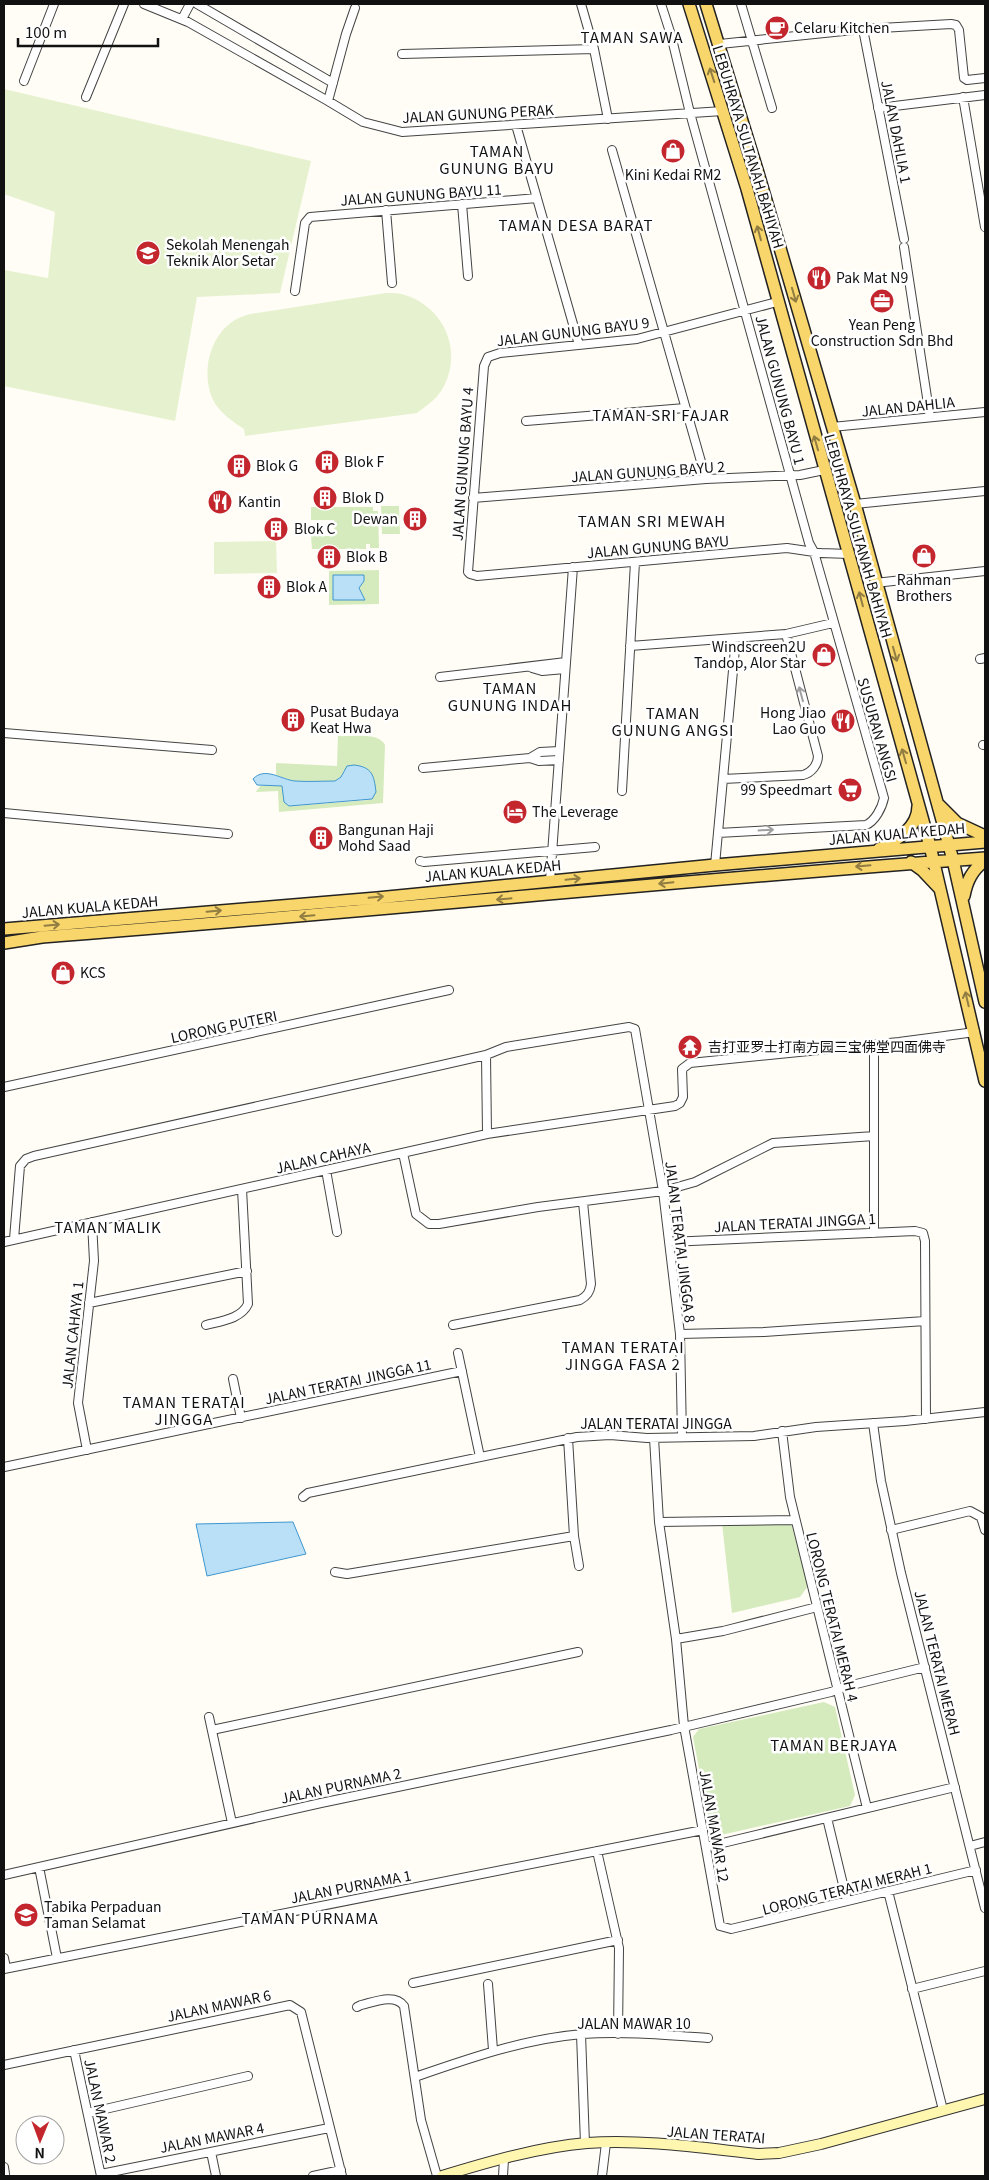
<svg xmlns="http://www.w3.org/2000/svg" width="989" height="2180" font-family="Georgia,'Noto Sans SC',serif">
<rect width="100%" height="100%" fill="#fffdf5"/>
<!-- green -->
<path fill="#d5ebbd" d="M381,506H399L400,534H382Z
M373,507V511H378L379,548H370V544H366V549H312L311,536H334V520H311V507Z
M379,570V604L329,605V571Z
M338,736C351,737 379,732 385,745L383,803L279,812L278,791L256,792L260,786L279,785L283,787L289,806H292L369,800L344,770L341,777L335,781H293L276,775V763L337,766Z
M722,1523H791L808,1586L800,1597L732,1613Z
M824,1702L835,1707L855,1795L850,1806L712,1837L693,1737L699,1729Z"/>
<!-- pitch -->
<path fill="#e6f2cf" d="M4,89L311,161L280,293L197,297L175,421L4,386V270L48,278L55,212L4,194Z
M386,293C392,293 399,293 405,295C443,307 463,349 444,386C438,398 428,405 417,413L245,436L244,429C232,421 220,413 213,400C201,374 209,338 232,322C237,318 244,316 250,314Z
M276,541L277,573L214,574V542Z"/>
<!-- water -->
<path fill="#b9e0f7" stroke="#3f96cf" d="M333,575H364V581L359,588L365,600H333Z
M354,765C372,767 374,775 376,792L372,799L289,806L284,802L282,786L257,785L253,779C265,766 282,780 295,781C308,782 322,781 335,781L341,777L347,766Z
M293,1522L306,1554L207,1576L196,1524Z"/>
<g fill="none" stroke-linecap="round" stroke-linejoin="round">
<defs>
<path id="street" d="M144,4L188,22L328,101L363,122L402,132L723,111
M197,4L333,83
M581,4L594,49L608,119
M661,4L671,35L690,113L809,543L814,552L884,798C882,808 875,821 866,825L718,833
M741,4L772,108
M182,19L190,4
M863,29L904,239
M720,44L863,29L951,24L956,25L959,30L964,78L967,80L985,78
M402,54L594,49
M24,81L54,4
M86,97L124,4
M963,97L985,227
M328,101L346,34L355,8
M878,108L985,95
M516,125L579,345
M612,150L706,479
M462,204L468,276
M386,210L392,283
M904,247L930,417
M295,291L305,223L310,217L537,198
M777,302L637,339L500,353L488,357L484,366L468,572L470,574L477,576L787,548L821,553L849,554
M526,421L685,408
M832,427L985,412
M473,498L706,479L800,475L824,470
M855,504L985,491
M875,583L985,571
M630,646L786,634L833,623
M980,659L985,658
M532,668L542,671L565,669
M440,677L566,662
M4,733L212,750
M983,745H985
M530,758L540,752L559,751
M423,768L530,758L539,761L559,760
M723,779L803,775C811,773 818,765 818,756L786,634
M622,791L635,562
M4,813L228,834
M420,861L424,862L595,847
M715,865L736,638
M550,881L573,567
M486,1055L487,1134
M4,1087L449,990
M403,1153L416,1214L429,1224H439L538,1207L663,1191L695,1182L773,1143L874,1136
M326,1170L337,1232
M874,1233V1045
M14,1239L20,1166L26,1159L34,1156L442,1065L486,1055L506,1047L629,1027L635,1029L663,1191L680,1334L682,1437
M4,1242L487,1134L675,1106L680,1103L683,1097L682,1069L690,1063L899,1042L975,1032
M669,1242L915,1231L923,1233L925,1241L926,1419
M89,1303L247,1271
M206,1325C221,1321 241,1319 248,1304L242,1189
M453,1325L580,1300C587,1296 590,1292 591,1284L583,1202
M680,1334L764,1332L925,1321
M458,1353L480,1457
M233,1379L241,1418
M873,1423L881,1481L901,1573L985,1908
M782,1431L790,1497L867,1808
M568,1438L574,1536L579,1566
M654,1438L659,1522L676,1639L684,1726L720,1926L731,1929L976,1870
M87,1450L78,1403L94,1261L92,1222
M4,1467L462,1371
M303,1497L308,1493L577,1437L610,1435L647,1438L754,1436L816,1427L905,1421L985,1412
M659,1522L795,1520
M891,1530L970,1511L981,1517L985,1530
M335,1572L347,1574L574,1536
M676,1639L723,1631L817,1607
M209,1717L232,1823
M212,1730L578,1652
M827,1818L847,1901
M970,1846L985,1842
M706,1847L955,1787
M597,1851L619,1948L618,2034
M39,1867L57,1958
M4,1875L321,1803L671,1730L831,1692L844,1687L925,1667
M888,1891L943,2110
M4,1958L6,1968
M4,1969L703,1830
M413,1983L618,1940
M488,1984L493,2050
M912,1989L985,1971
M357,2007L361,2005C374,2002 395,1993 404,2006L421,2120L437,2176
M581,2034L585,2144
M74,2050L101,2176
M4,2065L290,2005L301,2012L342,2176
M415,2077C470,2058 524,2039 582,2034C624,2031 667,2035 708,2038
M88,2113L248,2076
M211,2152L216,2176
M4,2167L5,2174
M101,2174L329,2128
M313,2176L341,2170
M503,2176L504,2159
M602,2176L606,2143"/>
<path id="secondary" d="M442,2176C488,2162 539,2147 587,2143C644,2139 702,2148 758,2154L779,2153L821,2144L985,2099"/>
<path id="primary" d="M689,4L747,189L930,846L985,1081
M706,4L758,173L855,504L953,860L985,1002
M939,805L957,823L985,836
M879,849C897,840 918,828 918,806
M911,862L922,870L939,888
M964,896C967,880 972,871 985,860
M4,929L377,898L715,865L985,842
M4,943L42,937C357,913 670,881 985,858"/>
</defs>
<!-- street casing -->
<use href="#street" stroke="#444" stroke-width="10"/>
<!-- secondary casing -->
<use href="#secondary" stroke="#333" stroke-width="12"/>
<!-- primary casing -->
<use href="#primary" stroke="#222" stroke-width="14"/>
<!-- street -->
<use href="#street" stroke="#fff" stroke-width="8"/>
<!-- secondary -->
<use href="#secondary" stroke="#fff6b0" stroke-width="10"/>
<!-- primary -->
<use href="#primary" stroke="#f9d66b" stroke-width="11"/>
</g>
<!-- one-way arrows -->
<defs><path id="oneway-shaft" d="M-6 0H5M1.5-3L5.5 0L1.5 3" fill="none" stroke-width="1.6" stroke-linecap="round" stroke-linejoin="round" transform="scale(1.25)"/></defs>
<g stroke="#917d42">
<use href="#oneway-shaft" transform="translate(712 75) rotate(-108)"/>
<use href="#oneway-shaft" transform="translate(759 233) rotate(-105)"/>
<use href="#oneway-shaft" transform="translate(794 295) rotate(74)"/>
<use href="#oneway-shaft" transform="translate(816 443) rotate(-106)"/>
<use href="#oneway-shaft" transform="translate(861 599) rotate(-105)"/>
<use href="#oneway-shaft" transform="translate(895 654) rotate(74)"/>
<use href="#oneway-shaft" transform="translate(904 756) rotate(-106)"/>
<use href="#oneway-shaft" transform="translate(863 866) rotate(175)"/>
<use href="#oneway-shaft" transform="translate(573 879) rotate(-6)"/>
<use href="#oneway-shaft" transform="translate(666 883) rotate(174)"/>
<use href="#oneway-shaft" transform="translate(376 897) rotate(-5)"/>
<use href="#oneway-shaft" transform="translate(504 899) rotate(175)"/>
<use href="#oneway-shaft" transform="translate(214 911) rotate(-5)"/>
<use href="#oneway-shaft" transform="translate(307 916) rotate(175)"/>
<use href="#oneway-shaft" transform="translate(52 925) rotate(-5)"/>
<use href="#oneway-shaft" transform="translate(967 999) rotate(-103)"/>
</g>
<g stroke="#a0a0a0">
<use href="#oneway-shaft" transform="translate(801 694) rotate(-105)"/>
<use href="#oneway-shaft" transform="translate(766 830) rotate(-3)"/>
</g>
<!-- icons -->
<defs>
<symbol id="cafe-disc" viewBox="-11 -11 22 22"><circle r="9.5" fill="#c4262e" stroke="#fff"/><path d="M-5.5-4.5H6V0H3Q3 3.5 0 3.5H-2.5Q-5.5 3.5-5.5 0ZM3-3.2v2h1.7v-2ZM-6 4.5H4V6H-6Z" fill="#fff"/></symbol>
<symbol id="shop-disc" viewBox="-11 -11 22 22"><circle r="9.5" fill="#c4262e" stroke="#fff"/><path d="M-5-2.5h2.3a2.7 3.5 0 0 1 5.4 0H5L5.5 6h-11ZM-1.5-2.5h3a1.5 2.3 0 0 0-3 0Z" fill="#fff"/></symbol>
<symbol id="school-disc" viewBox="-11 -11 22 22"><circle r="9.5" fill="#c4262e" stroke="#fff"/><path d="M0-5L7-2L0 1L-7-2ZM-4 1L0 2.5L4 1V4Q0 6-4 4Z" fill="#fff"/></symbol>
<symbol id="restaurant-disc" viewBox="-11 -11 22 22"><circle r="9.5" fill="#c4262e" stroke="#fff"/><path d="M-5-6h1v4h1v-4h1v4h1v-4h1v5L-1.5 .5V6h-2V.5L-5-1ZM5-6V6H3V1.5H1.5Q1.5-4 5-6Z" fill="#fff"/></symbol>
<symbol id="office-disc" viewBox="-11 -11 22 22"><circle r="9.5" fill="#c4262e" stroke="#fff"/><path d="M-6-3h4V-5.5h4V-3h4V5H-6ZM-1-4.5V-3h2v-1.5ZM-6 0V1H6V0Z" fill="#fff"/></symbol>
<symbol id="building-disc" viewBox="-11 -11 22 22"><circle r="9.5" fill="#c4262e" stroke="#fff"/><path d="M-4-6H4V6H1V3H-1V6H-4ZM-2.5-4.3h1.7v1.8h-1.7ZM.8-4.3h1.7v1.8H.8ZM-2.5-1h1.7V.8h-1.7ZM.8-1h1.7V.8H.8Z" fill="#fff"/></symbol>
<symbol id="supermarket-disc" viewBox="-11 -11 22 22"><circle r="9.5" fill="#c4262e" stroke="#fff"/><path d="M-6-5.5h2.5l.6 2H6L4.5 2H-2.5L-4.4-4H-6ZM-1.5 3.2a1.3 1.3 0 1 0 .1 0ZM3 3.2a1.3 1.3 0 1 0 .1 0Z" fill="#fff"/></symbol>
<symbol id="hotel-disc" viewBox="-11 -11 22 22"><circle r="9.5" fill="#c4262e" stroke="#fff"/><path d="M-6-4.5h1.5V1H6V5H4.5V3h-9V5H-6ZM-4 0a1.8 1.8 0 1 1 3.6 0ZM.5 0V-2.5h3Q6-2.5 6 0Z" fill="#fff"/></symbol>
<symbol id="temple-disc" viewBox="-11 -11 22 22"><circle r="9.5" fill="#c4262e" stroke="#fff"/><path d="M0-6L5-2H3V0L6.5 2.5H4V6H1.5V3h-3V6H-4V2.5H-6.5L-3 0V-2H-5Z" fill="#fff"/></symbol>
</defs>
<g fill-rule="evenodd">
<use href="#cafe-disc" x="763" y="14" width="28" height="28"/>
<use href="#shop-disc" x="659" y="137" width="28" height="28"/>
<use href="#school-disc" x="134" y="239" width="28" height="28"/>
<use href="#restaurant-disc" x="805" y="264" width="28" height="28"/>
<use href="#office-disc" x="868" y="287" width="28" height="28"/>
<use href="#building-disc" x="313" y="448" width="28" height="28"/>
<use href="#building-disc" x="225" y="452" width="28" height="28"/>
<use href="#building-disc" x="311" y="484" width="28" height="28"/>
<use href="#restaurant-disc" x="206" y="488" width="28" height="28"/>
<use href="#building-disc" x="401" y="505" width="28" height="28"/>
<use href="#building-disc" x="262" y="515" width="28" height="28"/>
<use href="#shop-disc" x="910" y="542" width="28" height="28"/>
<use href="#building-disc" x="315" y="543" width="28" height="28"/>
<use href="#building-disc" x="255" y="573" width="28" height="28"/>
<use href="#shop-disc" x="810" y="641" width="28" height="28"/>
<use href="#building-disc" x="279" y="706" width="28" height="28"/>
<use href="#restaurant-disc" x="829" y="707" width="28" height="28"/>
<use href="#supermarket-disc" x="836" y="776" width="28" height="28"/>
<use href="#hotel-disc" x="501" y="798" width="28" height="28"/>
<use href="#building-disc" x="307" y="824" width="28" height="28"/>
<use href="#shop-disc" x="49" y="959" width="28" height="28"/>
<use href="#temple-disc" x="676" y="1033" width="28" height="28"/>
<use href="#school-disc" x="12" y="1901" width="28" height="28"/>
</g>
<g text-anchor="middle" stroke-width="5" stroke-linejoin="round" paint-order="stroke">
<!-- poi labels -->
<g font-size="14" fill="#111" stroke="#fff" text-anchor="start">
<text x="794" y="33">Celaru Kitchen</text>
<text x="673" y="180" text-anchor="middle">Kini Kedai RM2</text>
<text x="166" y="250">Sekolah Menengah<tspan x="166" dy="16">Teknik Alor Setar</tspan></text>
<text x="836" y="283">Pak Mat N9</text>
<text x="882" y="330" text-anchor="middle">Yean Peng<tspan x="882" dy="16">Construction Sdn Bhd</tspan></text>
<text x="344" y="467">Blok F</text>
<text x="256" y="471">Blok G</text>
<text x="342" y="503">Blok D</text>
<text x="238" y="507">Kantin</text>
<text x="398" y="524" text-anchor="end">Dewan</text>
<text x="294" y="534">Blok C</text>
<text x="346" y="562">Blok B</text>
<text x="924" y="585" text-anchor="middle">Rahman<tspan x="924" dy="16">Brothers</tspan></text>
<text x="286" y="592">Blok A</text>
<text x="806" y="652" text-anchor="end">Windscreen2U<tspan x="806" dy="16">Tandop, Alor Star</tspan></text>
<text x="310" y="717">Pusat Budaya<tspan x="310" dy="16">Keat Hwa</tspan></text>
<text x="826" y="718" text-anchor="end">Hong Jiao<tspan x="826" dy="16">Lao Guo</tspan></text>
<text x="832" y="795" text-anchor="end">99 Speedmart</text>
<text x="532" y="817">The Leverage</text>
<text x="338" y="835">Bangunan Haji<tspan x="338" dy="16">Mohd Saad</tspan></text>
<text x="80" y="978">KCS</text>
<text x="708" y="1052">吉打亚罗士打南方园三宝佛堂四面佛寺</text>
<text x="44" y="1912">Tabika Perpaduan<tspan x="44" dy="16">Taman Selamat</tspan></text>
</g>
<!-- street labels -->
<g font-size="14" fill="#111" stroke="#fff">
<text transform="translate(478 114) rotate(-3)" y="5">JALAN GUNUNG PERAK</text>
<text transform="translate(896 132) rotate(79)" y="5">JALAN DAHLIA 1</text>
<text transform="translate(748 147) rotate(73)" y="5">LEBUHRAYA SULTANAH BAHIYAH</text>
<text transform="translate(421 195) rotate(-4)" y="5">JALAN GUNUNG BAYU 11</text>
<text transform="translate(573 332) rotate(-7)" y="5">JALAN GUNUNG BAYU 9</text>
<text transform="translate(780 390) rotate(75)" y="5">JALAN GUNUNG BAYU 1</text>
<text transform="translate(908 407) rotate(-6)" y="5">JALAN DAHLIA</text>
<text transform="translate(463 464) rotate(-86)" y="5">JALAN GUNUNG BAYU 4</text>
<text transform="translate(648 472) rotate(-4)" y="5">JALAN GUNUNG BAYU 2</text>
<text transform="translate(858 536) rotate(74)" y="5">LEBUHRAYA SULTANAH BAHIYAH</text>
<text transform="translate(658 547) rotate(-5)" y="5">JALAN GUNUNG BAYU</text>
<text transform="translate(877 730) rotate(74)" y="5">SUSURAN ANGSI</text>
<text transform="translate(897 834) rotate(-5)" y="5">JALAN KUALA KEDAH</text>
<text transform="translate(493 871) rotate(-5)" y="5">JALAN KUALA KEDAH</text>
<text transform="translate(90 907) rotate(-5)" y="5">JALAN KUALA KEDAH</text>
<text transform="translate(224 1027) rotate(-12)" y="5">LORONG PUTERI</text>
<text transform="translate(323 1158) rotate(-13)" y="5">JALAN CAHAYA</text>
<text transform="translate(795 1223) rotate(-3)" y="5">JALAN TERATAI JINGGA 1</text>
<text transform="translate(680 1242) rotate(83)" y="5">JALAN TERATAI JINGGA 8</text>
<text transform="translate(73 1335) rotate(-84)" y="5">JALAN CAHAYA 1</text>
<text transform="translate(348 1382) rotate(-12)" y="5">JALAN TERATAI JINGGA 11</text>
<text x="656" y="1429">JALAN TERATAI JINGGA</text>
<text transform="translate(832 1617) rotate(76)" y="5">LORONG TERATAI MERAH 4</text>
<text transform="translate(937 1663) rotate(76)" y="5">JALAN TERATAI MERAH</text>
<text transform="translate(341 1786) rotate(-12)" y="5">JALAN PURNAMA 2</text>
<text transform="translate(714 1826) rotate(80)" y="5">JALAN MAWAR 12</text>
<text transform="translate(351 1887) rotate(-11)" y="5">JALAN PURNAMA 1</text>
<text transform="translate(847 1889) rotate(-14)" y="5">LORONG TERATAI MERAH 1</text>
<text transform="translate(219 2006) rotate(-12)" y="5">JALAN MAWAR 6</text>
<text x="634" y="2029">JALAN MAWAR 10</text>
<text transform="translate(100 2111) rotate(78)" y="5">JALAN MAWAR 2</text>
<text transform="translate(716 2135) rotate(4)" y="5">JALAN TERATAI</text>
<text transform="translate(212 2138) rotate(-11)" y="5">JALAN MAWAR 4</text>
</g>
<!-- neighbourhood labels -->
<g font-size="15" letter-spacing="1" fill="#111" stroke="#fff">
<text x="632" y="43">TAMAN SAWA</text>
<text x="497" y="157">TAMAN<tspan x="497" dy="17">GUNUNG BAYU</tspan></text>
<text x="576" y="231">TAMAN DESA BARAT</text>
<text x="661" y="421">TAMAN SRI FAJAR</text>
<text x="652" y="527">TAMAN SRI MEWAH</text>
<text x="510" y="694">TAMAN<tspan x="510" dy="17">GUNUNG INDAH</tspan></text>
<text x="673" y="719">TAMAN<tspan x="673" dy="17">GUNUNG ANGSI</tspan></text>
<text x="108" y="1233">TAMAN MALIK</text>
<text x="623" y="1353">TAMAN TERATAI<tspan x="623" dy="17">JINGGA FASA 2</tspan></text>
<text x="184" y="1408">TAMAN TERATAI<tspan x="184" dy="17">JINGGA</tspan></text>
<text x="834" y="1751">TAMAN BERJAYA</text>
<text x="310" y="1924">TAMAN PURNAMA</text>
</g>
</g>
<!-- border -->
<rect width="989" height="2180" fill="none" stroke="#111111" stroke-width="10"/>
<!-- north arrow -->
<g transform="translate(40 2140) rotate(181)"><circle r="24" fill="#ffffff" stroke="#a0a0a0"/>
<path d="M0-4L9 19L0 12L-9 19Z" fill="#c4262e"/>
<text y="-8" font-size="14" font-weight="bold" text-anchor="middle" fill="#111111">N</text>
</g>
<!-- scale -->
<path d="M18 38v8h140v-8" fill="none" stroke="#111111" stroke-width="2.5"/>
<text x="25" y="38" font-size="15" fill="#111111" stroke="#ffffff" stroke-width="4" paint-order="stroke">100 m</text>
</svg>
